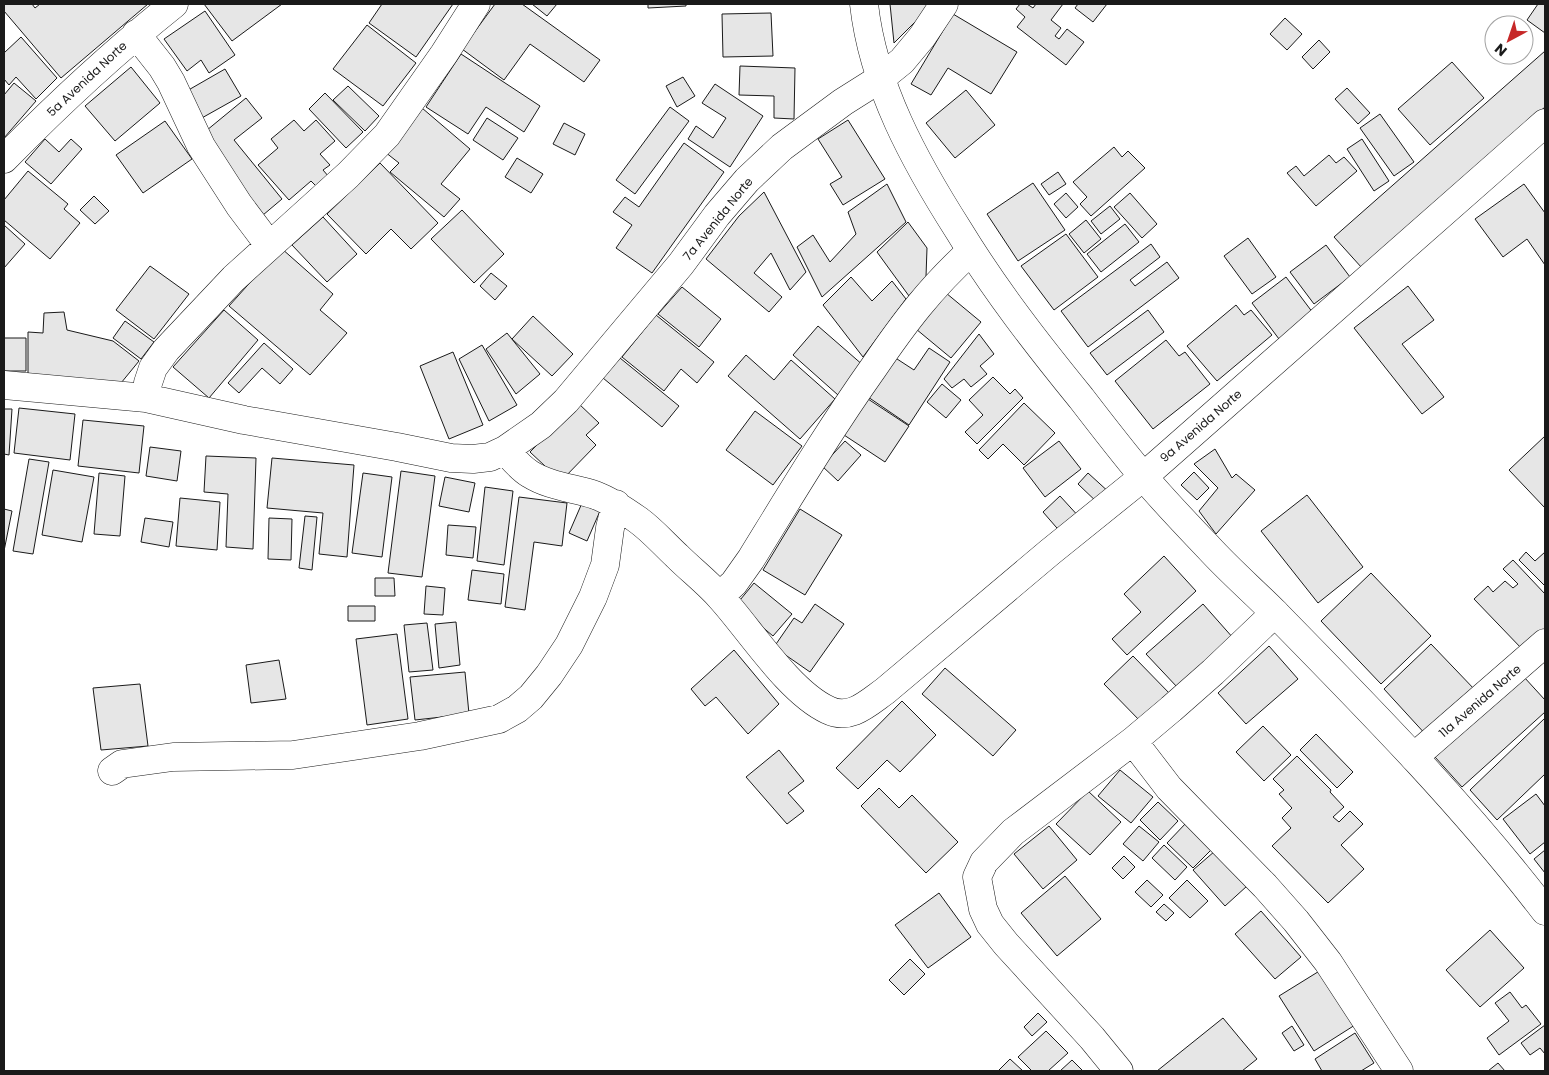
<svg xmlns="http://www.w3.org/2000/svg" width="1549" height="1075" font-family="Poppins,sans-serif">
<rect width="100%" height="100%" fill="#fff"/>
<!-- building -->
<path fill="#e6e6e6" stroke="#1a1a1a" d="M4,4H32L35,8L40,4H148L61,78L4,11Z
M204,4H282L232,41Z
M382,4H453L416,57L369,23Z
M495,4H522L600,60L584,82L530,44L504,80L462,49Z
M532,4H557L547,16Z
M648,4H686V6L648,8Z
M890,4H927L928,9L894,43Z
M1020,4H1027L1033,8L1036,4H1063L1051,20L1061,28L1055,36L1059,39L1067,29L1084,42L1066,65L1017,27L1025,17L1016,9Z
M1078,4H1107L1093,22L1075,8Z
M1538,4H1545V33L1527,20Z
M205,11L235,55L209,73L201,60L187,71L164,39Z
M771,13L773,56L723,57L722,14Z
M953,14L1017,52L991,94L948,68L931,95L911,84Z
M1285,18L1302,34L1287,50L1270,34Z
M367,25L416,63L383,106L333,69Z
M21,37L57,78L36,99L16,77L9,85L4,79V53Z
M1319,40L1330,52L1313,69L1302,57Z
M1545,51V107L1362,268L1334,237Z
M461,54L540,106L524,132L486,107L468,134L426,107Z
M1452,62L1484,98L1430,145L1398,109Z
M740,66L795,68L794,119L774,118V96L739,95Z
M131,67L160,103L115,141L85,106Z
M225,69L241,96L200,119L185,92Z
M683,77L695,96L677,107L666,86Z
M14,83L36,101L4,138V95Z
M715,84L763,116L730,167L688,139L696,126L713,138L726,118L702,103Z
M348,86L379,116L365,131L333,100Z
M1347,88L1370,113L1358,124L1335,99Z
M966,90L995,125L955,158L926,123Z
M325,93L363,132L346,148L309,109Z
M246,98L262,118L234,140L282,199L263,215L201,135Z
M670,107L689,121L635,194L616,180Z
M422,108L470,149L441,184L460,199L444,217L390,172L399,163L385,152Z
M1380,114L1414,162L1394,176L1360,128Z
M487,118L518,138L503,160L473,140Z
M294,120L304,131L316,120L335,141L320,154L330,165L323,170L329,177L317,187L311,181L289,200L258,165L278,148L271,139Z
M848,120L885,179L843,205L830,184L842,177L818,139Z
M165,121L192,159L143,193L116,155Z
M564,123L585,134L575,155L553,144Z
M45,139L59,152L71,139L82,149L51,184L25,162Z
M1362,139L1389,181L1374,191L1347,149Z
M684,143L724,172L652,273L616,248L632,225L613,212L625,197L639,207Z
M1114,147L1122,157L1128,151L1145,168L1091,216L1080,204L1087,197L1073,182Z
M1329,155L1336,163L1344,157L1357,171L1316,206L1287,173L1296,166L1304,176Z
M517,158L543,174L531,193L505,177Z
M380,163L438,223L411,249L391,229L366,254L327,214Z
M28,171L68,204L64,209L80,223L50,259L4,220V200Z
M1058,172L1066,184L1049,195L1041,184Z
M1033,183L1065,230L1018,261L987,214Z
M887,184L906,222L822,297L797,247L813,235L830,262L856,234L848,212Z
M1524,184L1545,213V265L1527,239L1503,257L1475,219Z
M764,192L806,272L790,290L771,253L754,273L782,297L769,312L706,259L739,216Z
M1066,193L1078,207L1066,218L1054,204Z
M1130,193L1157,224L1142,238L1114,207Z
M94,196L109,211L95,224L80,210Z
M1110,206L1120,219L1101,234L1091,221Z
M462,210L504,254L474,283L431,239Z
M323,217L357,254L327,282L292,245Z
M1086,220L1101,239L1084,253L1069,234Z
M908,222L927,248L926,277L909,296L877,252Z
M1125,224L1139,242L1101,272L1087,254Z
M4,225L25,244L4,268Z
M1066,234L1098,277L1054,310L1021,266Z
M1248,238L1276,277L1252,294L1224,256Z
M1151,244L1160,257L1130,280L1135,286L1167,262L1179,278L1088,347L1061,311Z
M1326,245L1350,277L1314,304L1290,272Z
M281,248L333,294L320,310L347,333L310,375L229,306Z
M150,266L189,294L154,339L116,310Z
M491,273L507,286L495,300L480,286Z
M851,277L872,301L892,281L906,299L863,357L823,305Z
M1286,277L1313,313L1279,339L1252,303Z
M1408,286L1434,320L1402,344L1444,397L1422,414L1354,328Z
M682,287L721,319L699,347L658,314Z
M946,293L981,322L951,358L916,329Z
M1236,305L1244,315L1251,310L1272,335L1217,381L1187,346Z
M224,310L258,340L209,398L173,367Z
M1148,310L1164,332L1107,375L1090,353Z
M64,312L67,330L113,341L139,361L121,383L28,377V332L43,333L44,313Z
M656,315L714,362L697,383L681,369L664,391L622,357Z
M533,316L573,354L552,376L512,339Z
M125,321L154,342L141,359L113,338Z
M818,326L864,366L838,395L793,355Z
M507,333L540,374L516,394L486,349Z
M979,334L994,354L980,366L987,374L971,387L964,379L952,388L944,379Z
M4,338H26V371H4Z
M1166,340L1179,356L1185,352L1210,384L1153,429L1115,381Z
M264,343L293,369L280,384L262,368L239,393L228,383Z
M482,345L517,405L489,421L459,359Z
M929,348L950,362L909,425L868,397L894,357L914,370Z
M453,352L483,425L449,439L420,366Z
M746,355L774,380L791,360L835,399L800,439L728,376Z
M620,358L679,406L662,427L603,378Z
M993,377L1010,394L1015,389L1023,398L977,444L965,432L983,415L969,400Z
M942,384L961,400L946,418L927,402Z
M868,399L909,426L885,462L844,435Z
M578,403L599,423L586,435L596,445L561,481L530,452Z
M1024,403L1055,433L1024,465L1003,444L988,459L979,450Z
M19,408L75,414L70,460L14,453Z
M4,409H12L9,455L4,454Z
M755,411L802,446L773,485L726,450Z
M83,420L144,426L139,473L78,466Z
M1545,436V508L1509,470Z
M845,441L861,455L838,481L822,466Z
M1059,441L1081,469L1045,497L1023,468Z
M150,447L181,451L177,481L146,476Z
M1215,449L1232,478L1236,474L1255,490L1216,534L1199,511L1218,488L1194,464Z
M206,456L256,458L253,549L226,547L228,494L204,492Z
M272,458L354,465L347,557L319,554L323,513L267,508Z
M29,459L49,462L33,554L13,551Z
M53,470L94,477L82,542L42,535Z
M401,471L435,476L422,577L388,573Z
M1194,472L1209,488L1197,500L1181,485Z
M99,473L125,476L120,536L94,534Z
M363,473L392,477L382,557L352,553Z
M1088,473L1111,494L1101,506L1078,484Z
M445,477L475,483L469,512L439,506Z
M485,487L513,491L504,565L477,561Z
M1307,495L1363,567L1318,603L1261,531Z
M1060,496L1081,519L1063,535L1043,512Z
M519,497L567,503L562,546L534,542L525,610L505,607Z
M180,498L220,502L217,550L176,546Z
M582,503L600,511L587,541L569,533Z
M4,509L12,511L4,551Z
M800,509L842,535L805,595L763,570Z
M305,516L317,517L312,570L299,568Z
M145,518L173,522L169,547L141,542Z
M269,518L292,519L291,560L268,559Z
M448,525L476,527L473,558L446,555Z
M1526,552L1535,561L1545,552V586L1519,560Z
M1164,556L1196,591L1127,655L1112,639L1141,612L1124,594Z
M1513,560L1545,594V628L1523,650L1474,599L1488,586L1493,592L1505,581L1513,588L1518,584L1503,569Z
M472,570L504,574L501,604L468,600Z
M1371,573L1431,636L1381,684L1321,621Z
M375,578H394L395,596H375Z
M754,583L792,614L773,636L736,605Z
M426,586L445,588L443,615L424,614Z
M815,604L844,624L810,672L774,647L794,618L802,623Z
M1203,604L1234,639L1178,688L1146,654Z
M348,606H375V621H348Z
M456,622L460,665L439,668L435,624Z
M427,623L433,670L409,672L404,625Z
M397,634L408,719L367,725L356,639Z
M1431,644L1476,691L1428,737L1384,689Z
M1269,646L1298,679L1246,724L1218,693Z
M734,650L779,704L748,734L716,697L705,706L691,689Z
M1133,656L1172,696L1143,724L1104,684Z
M279,660L286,699L251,703L246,665Z
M945,668L1016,730L993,756L922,694Z
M465,672L469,714L415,720L410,677Z
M1524,677L1545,700V712L1462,787L1435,757Z
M140,684L148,746L101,750L93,688Z
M902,701L936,735L900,772L887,760L858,789L836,768Z
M1545,718V774L1497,820L1470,790Z
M1263,726L1291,755L1264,781L1236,752Z
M1316,734L1353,772L1337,788L1300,750Z
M779,750L804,781L788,793L804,811L787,824L746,777Z
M1297,756L1331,790L1330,792L1344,807L1333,817L1339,822L1350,811L1363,824L1341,845L1364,869L1328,903L1272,846L1291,828L1282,818L1292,808L1279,794L1284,790L1273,779Z
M1120,770L1153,797L1131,823L1098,796Z
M879,788L899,808L912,795L958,842L926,873L861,806Z
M1088,791L1121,822L1090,855L1056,824Z
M1536,794L1545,806V842L1530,854L1503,819Z
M1158,802L1178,821L1160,840L1140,820Z
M1187,822L1213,848L1193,868L1167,843Z
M1049,826L1077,860L1043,889L1014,854Z
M1139,826L1159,842L1143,861L1123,844Z
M1164,845L1187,867L1175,880L1152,858Z
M1545,850V873L1534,859Z
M1215,851L1247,886L1225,906L1193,870Z
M1124,856L1135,867L1123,879L1112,868Z
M1065,876L1101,919L1057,956L1021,913Z
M1147,880L1163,895L1151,907L1135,892Z
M1187,880L1208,901L1190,918L1169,898Z
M939,893L971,937L928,968L895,925Z
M1164,904L1174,913L1166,921L1156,912Z
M1261,911L1301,957L1275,979L1235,934Z
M1490,930L1524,968L1480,1007L1446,970Z
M910,959L925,974L904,995L889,980Z
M1321,970L1355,1025L1314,1051L1279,996Z
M1510,992L1522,1008L1526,1005L1541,1024L1499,1055L1487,1038L1509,1021L1495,1003Z
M1038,1013L1047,1022L1032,1036L1024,1027Z
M1223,1018L1257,1059L1242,1071H1157Z
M1545,1025V1054L1540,1048L1530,1055L1521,1043Z
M1292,1026L1304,1045L1294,1051L1282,1033Z
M1046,1031L1068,1053L1048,1071H1032L1018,1057Z
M1355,1033L1374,1063L1361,1071H1322L1315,1059Z
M1010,1059L1023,1071H998Z
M1072,1060L1083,1071H1060Z
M1498,1063L1505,1071H1488Z"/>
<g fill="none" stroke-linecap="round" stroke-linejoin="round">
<defs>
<path id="minor" d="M136,34L162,67L171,82L201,146L239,205L269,245
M4,159C58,104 114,52 174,4
M4,385L146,398L244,420L397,447L451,458L473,459L490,457L505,450L541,425L566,401L681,264L717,215L747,180L782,147L843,102L881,78L902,61L922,37L944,4
M146,398L148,383L153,368L166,350L234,278L348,175L387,135L444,54L476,4
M505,450C513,459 520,468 530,474C549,486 573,488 595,495C611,501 624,510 638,520C652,530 664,544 677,556C691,570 708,583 721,598C750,630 789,692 828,710C850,721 868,703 885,691L1050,552L1143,477L1545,123
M720,596L734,583L751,559C791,494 830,429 874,367C904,323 931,287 971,251
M1133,741L1169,788L1265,886L1296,921L1328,962L1399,1071
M1414,757L1545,643
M112,771L122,764L173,757L293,755L420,736L499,719L517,709L531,697L549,675L569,645L593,597L605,565L610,528L616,504
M1119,1071L1092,1038L1006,944L990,924L983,909L977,877L984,862L1013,832L1133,741L1171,709L1213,672L1275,613"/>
<path id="tertiary" d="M864,4C873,86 915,162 959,231C995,290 1037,344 1081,398C1101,424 1121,450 1142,475C1163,500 1186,524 1208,547C1229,570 1252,590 1274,612C1368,708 1463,804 1545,911"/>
</defs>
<!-- minor casing -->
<use href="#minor" stroke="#1a1a1a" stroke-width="29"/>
<!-- tertiary casing -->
<use href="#tertiary" stroke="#1a1a1a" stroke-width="29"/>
<!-- minor -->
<use href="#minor" stroke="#fff" stroke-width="28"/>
<!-- tertiary -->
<use href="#tertiary" stroke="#fff" stroke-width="28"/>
</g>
<g text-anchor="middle" stroke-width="4" stroke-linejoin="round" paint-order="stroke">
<!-- street labels -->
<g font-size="12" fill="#1a1a1a" stroke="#fff">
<text transform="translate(87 79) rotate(-43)" y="4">5a Avenida Norte</text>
<text transform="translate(718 219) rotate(-51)" y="4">7a Avenida Norte</text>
<text transform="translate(1201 426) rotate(-41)" y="4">9a Avenida Norte</text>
<text transform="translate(1480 701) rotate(-41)" y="4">11a Avenida Norte</text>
</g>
</g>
<!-- border -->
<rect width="1549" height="1075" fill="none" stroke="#1a1a1a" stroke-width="10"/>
<!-- north arrow -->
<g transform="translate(1509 40) rotate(220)"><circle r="24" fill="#ffffff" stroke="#a3a3a3"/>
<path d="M0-4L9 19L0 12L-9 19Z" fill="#c62828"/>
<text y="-8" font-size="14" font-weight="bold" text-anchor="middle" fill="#1a1a1a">N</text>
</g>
</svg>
